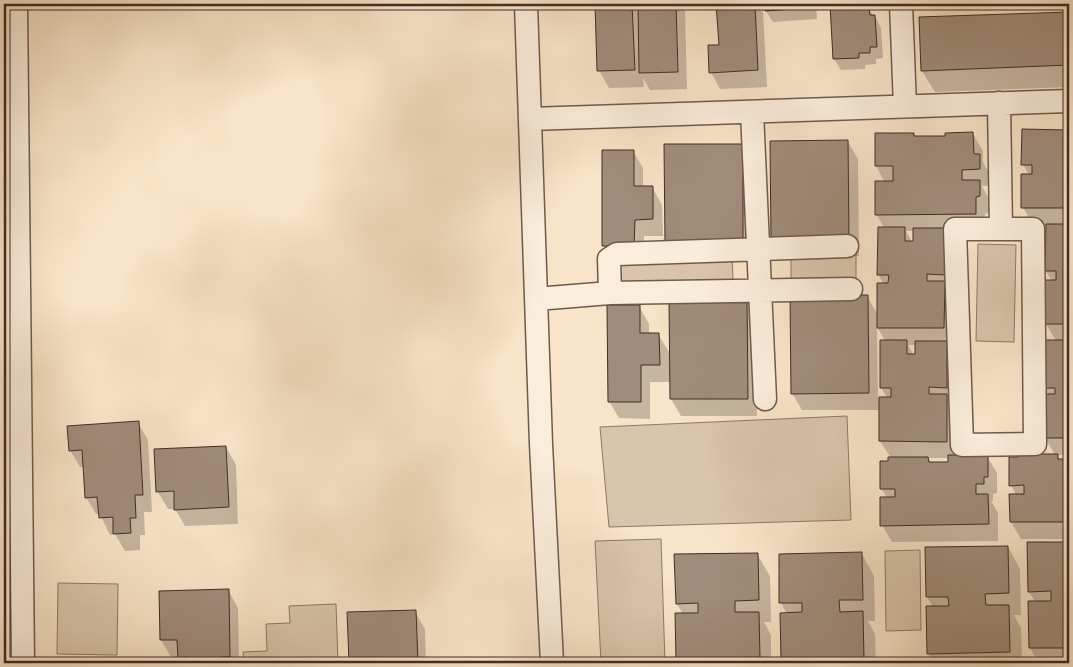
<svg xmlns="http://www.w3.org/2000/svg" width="1073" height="667" font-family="'IM FELL Great Primer',serif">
<rect width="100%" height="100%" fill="#f8e4c8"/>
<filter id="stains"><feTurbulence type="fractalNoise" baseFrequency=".004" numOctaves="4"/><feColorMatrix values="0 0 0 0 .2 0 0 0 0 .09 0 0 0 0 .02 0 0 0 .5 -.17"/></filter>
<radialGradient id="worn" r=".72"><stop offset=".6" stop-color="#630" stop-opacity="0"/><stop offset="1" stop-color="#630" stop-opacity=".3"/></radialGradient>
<!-- green -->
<path fill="#d9c5ac" stroke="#8d7968" d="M978,244L1016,245L1014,342L976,341Z
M791,249L856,250V279H791Z
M732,254L733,280L621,283L620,258Z
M847,416L851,520L609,527L600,427Z
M661,539L665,663H601L595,541Z
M920,550L921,630L886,631L885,551Z
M58,583L118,584L117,655L57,654Z
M336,604L338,663H244L243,652L267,651L266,624L290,623L289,606Z"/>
<!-- shadow -->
<path fill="#0003" fill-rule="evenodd" d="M596,4H635L639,12V4H682L685,9L687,89L650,90L643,78L644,87L609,88L599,70Z
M718,4H759L763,11L767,87L720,89L711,72L720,46Z
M766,4H816L817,19L773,22L766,11Z
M832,4H855L859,9H869L873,16H875L881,28L883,58L876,59V64L865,65V69L841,70L834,59Z
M1017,4H1059L1018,5Z
M1069,13V87L935,92L922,71L920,18Z
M1023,131H1069V455H1057L1060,460H1069V539H1021L1011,522L1016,495L1011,485L1055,455L1045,438L1049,395L1044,388L1056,341L1046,324L1052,281L1046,271L1047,225H1033L1023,207L1029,175L1023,164Z
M876,134H914L916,138L946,137L973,134L983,151V162L989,173V186H982L989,199V213L985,214V231H946L956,413V456H987L997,473V493L993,494V501H991L998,513V541L892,542L882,525L887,498L881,488L891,458L880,441L881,410H802L792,393L867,296L878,315L884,285L878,274L885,229L876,214L885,183L876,166ZM906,231H914V246ZM877,327L886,342L881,387L887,398H878ZM908,345H916V359ZM928,458H949V463H931Z
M848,142L858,159L859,256L782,257Z
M742,145L753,259L676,260Z
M633,151L643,168V187H652L662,205L663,236H644V263H614L604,246Z
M746,302L756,319L757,416H681L671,399V382H650V419L619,418L609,401L639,306L649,324V334H658L671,355Z
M138,423L148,440L152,512H144L145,535H140V550L125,551L115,534L110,535L100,514H96L86,497L84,467H80L70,450Z
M226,447L236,465L238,524L185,526L175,509H168L158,492Z
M1069,543V663H1039L1030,648L1035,602L1029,591L1028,544Z
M1008,547L1020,569L1021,615H1014L1021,628L1022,663H934L928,653L933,607L927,597Z
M757,554L770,576L771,622H764L771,635V663H679L678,660L677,614H683L677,604Z
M862,554L874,576L875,621H868L875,634L876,663H784L782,660L787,614L781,603Z
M228,590L238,608L239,663H183L179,657H171L161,640Z
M415,612L425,629L426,663H351L350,662Z"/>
<!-- building -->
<path fill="#a08c7a" stroke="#412d25" d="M595,4H632L635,70L597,71Z
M638,4H676L678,72L639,73Z
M716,4H755L758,70L709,73L708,45H719Z
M765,4H811V8L765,11Z
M830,4H856V8H869L870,15H875L877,47H870V53H859V58L833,59Z
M1069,12V65L921,71L919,17Z
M1022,129L1069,130V208H1021V174H1032V165H1021Z
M973,132L974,154H980V169L962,170V180H980V196L976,197V214L875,215V181H893V166H875V133H914V136H945V133Z
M848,140L849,239L771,240L770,141Z
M664,144H743V242L665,243Z
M602,150H634V186H653V219L635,220L634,246H602Z
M1046,224H1069V324H1045V280H1056V271H1045Z
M878,227H905V241H913V228H945V275L927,274V281H945L944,328H877V283H888L889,275H877Z
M790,295H868L869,393L791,394Z
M747,300L748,399H670L669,301Z
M607,305H640V333H659L660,365H641V402H608Z
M880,340H907V354H915V341H947V388L929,387V394H947V442L879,441V397H891V388H880Z
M1043,340H1069V438H1044L1043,394H1055V388H1043Z
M139,421L143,495H135L136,518H130L131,533L113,534V517L99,518L97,497L85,498L82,450L69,451L67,426Z
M226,446L229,507L174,510V491L156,492L154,449Z
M1018,454H1058V459H1069V522H1010L1009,494H1024V485L1009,486V457H1018Z
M948,455H988V477H984V484H976V494H988L989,524L880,526V497H895V489H880V461H888V457H928L929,462H948Z
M1027,542H1069V648H1029L1028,601H1051V591L1028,592Z
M1008,546L1009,593L985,594L986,605H1009L1010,652L927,654L926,606H949L948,597H926L925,547Z
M862,552L863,600H839L840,612L863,611L864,659L781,660L780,613L802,612V603H779V554Z
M758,553L759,600L735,601V612H759L760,659L676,660L675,613H698V603L676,604L674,554Z
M229,589L230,657H221V663H188V657L178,658L177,640H160L159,591Z
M416,610L418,663L349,662L347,612Z"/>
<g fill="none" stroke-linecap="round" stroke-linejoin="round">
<defs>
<path id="minor" d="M16,4L23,663
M526,4L541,444L552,663
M901,4L905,106
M999,103L1001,229H1033L1035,444L962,445L955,229H1001
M752,112L765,399
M530,119L1069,101
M847,246L617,254L609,259L610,293L851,289
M536,299L610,293"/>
</defs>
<!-- minor casing -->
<use href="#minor" stroke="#6f5b4e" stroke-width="25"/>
<!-- minor -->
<use href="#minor" stroke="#faeddb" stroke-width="22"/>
</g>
<!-- margin -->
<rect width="1073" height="667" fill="none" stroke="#f8e4c8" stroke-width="20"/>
<rect x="5" y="5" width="1063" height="657" fill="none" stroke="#412d25" stroke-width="2.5"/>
<rect x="10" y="10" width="1053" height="647" fill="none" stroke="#412d25"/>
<rect width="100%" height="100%" filter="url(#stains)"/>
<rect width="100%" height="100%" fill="url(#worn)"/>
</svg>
